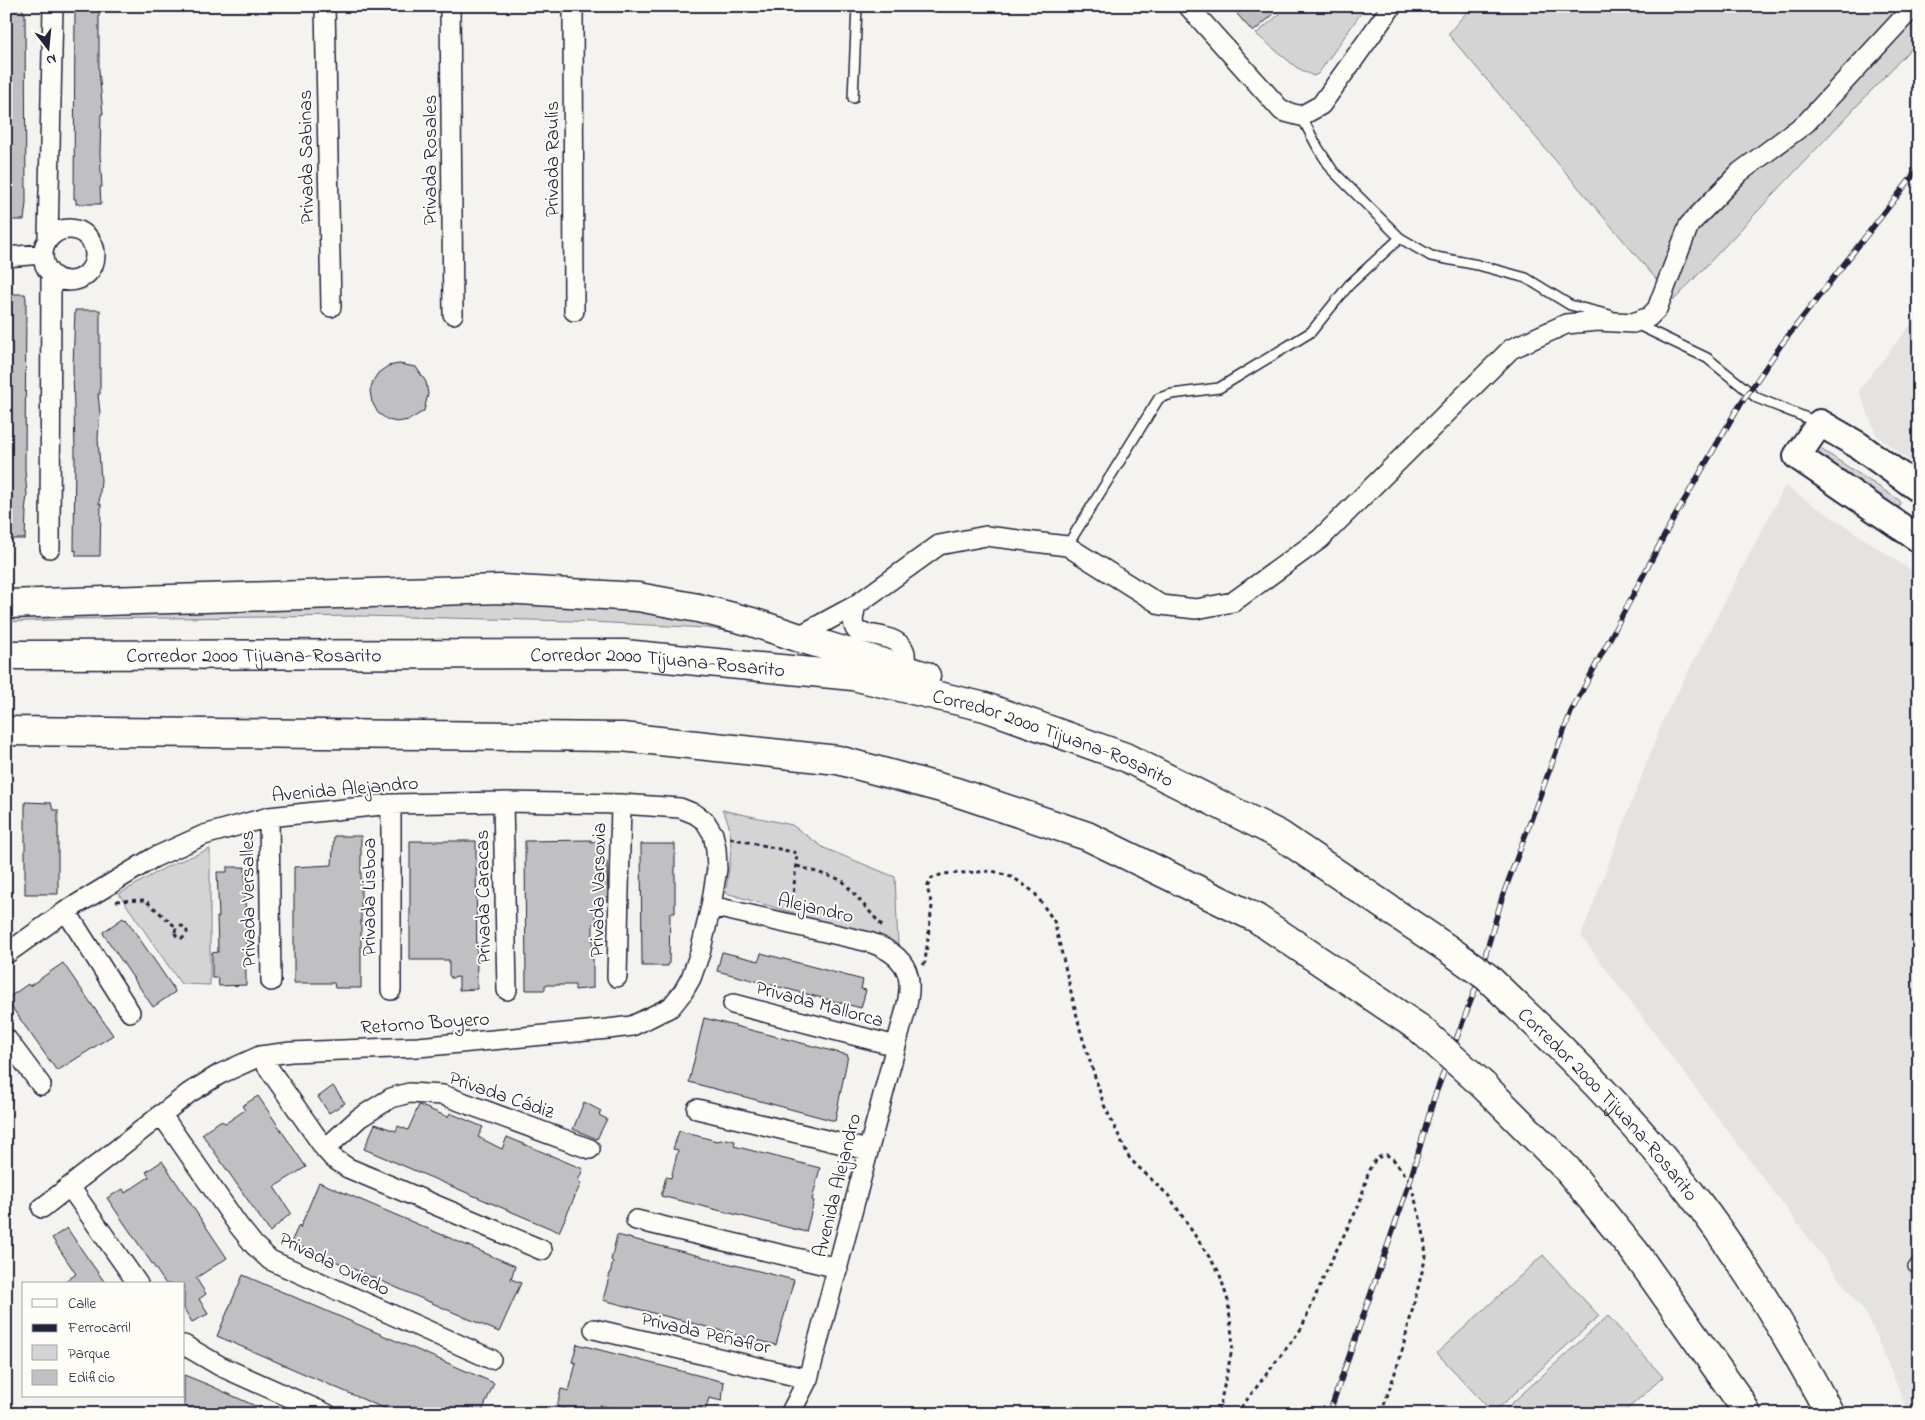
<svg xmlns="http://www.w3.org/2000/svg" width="1925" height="1420" font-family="'Indie Flower',sans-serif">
<rect width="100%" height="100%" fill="#f4f3ef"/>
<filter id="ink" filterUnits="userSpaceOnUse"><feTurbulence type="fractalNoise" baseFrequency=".02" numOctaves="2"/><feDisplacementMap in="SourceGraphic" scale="10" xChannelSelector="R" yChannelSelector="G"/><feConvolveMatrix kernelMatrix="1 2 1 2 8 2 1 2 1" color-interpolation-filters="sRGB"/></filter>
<g filter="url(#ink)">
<!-- built -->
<path fill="#e4e3e2" d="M1919,314V468L1876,435L1859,390Z
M1785,486L1908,568L1919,577V1414H1909L1868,1317L1581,936L1663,720Z"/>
<!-- green -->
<path fill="#d5d4d5" stroke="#7c7b88" d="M1289,6H1366L1318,74L1313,76L1296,67L1256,34Z
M1472,6H1919V40L1674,300L1448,34Z
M1810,442L1899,500L1901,503L1899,507L1893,506L1804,447Z
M453,601L586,603L690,613L804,644L707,628L572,621L363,616L73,619L6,622V609Z
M722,810L792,825L824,848L895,877L898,944L726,893C728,868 738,833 722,810Z
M210,849V985L181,984L119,894L168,866Z
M1543,1255L1599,1316L1493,1413L1437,1353Z
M1608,1316L1663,1377L1622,1414H1500Z"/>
<!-- building -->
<path fill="#c0bfc2" stroke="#22223b" d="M6,6H23V13H25L26,203L24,220H6Z
M75,6H99V70L103,114H101L100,154L102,187H100L101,204H76V199H74Z
M1245,6H1283L1253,32L1237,14Z
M6,294H25L26,299L25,469L27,495L25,511H26L25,539H6Z
M75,310H100V394H98L100,413L98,439L101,480L99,504H101L100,556H76V550L74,551L75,452L73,367Z
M399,364L416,367L426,382L428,394L424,411L409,420L397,422L388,420L378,413L372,402L370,391L373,381L378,373L388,366Z
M25,802L51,803L53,810H58V894H25Z
M334,836H361V988H335L334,983H294V867L332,865Z
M591,840V842L604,841L603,862H607L608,901H595L596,923H593V988L575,990V985H545V990H526L525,841Z
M410,841H476L477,989L459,990V977L451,978L449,975V960H410Z
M641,844H675V913H670L669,963L668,966H642Z
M227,867H245L246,985L219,986L218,978H212V953L218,952L217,917H219L217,872H227Z
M123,918L125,920L126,919L174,989L175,992L153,1007L104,935L103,932Z
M722,952L759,961L761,953L863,980L861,989L866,990L861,1008L717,971Z
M63,963L113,1035L57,1071L8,1002L10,1001L8,998L28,984L29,986L31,985Z
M704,1018L848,1055L835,1121L689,1082Z
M333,1086L345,1103L329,1113L318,1097Z
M258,1096L306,1167L274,1187L291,1213L270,1232L202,1134L220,1121L226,1123L245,1110L242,1106Z
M584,1102L601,1111L599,1115L607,1119L597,1139L573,1129Z
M419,1105L448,1117L450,1113L483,1127L478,1137L502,1149L507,1137L583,1169L578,1181L581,1183L559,1232L364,1149L375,1124L396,1131L398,1126L408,1130Z
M679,1131L717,1141L726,1139L735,1141L734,1146L820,1168L812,1200L814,1201L806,1232L661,1196L666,1177L671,1178L678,1150L673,1149Z
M162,1161L227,1258L196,1278L206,1294L199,1299L208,1314L192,1322L184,1309V1284H166L107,1198L123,1189L125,1193L149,1177L146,1172Z
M319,1182L515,1266L511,1279L521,1283L499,1332L291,1242L299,1225L300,1228Z
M67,1228L84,1253L106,1284H62L76,1274L52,1238Z
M617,1235L794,1280L776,1345L603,1300L613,1262L611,1260Z
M243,1275L494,1383L481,1414H430L424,1411L423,1414H397L217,1336Z
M577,1344L724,1382L722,1401L709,1398L704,1414H632L600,1405L598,1414H582L557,1407L561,1389L569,1391L576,1363L572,1362Z
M184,1375L209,1385L273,1414H207L184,1406Z"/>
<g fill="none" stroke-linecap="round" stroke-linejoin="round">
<defs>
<path id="lane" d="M853,98L857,6
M1301,116L1318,148L1333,171L1400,238L1431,256L1478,265L1526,278L1570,305L1610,315
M1636,324L1707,358L1757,398L1817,422
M1067,546L1159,398L1172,394L1219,388L1311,332L1349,285L1400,238
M1913,1267L1919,1259"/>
<path id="street" d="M325,6L331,307
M450,6L453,314
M573,6L574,311
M1188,6L1282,111L1301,116L1321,105L1392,6
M43 255a26 26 0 1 1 52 0a26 26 0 1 1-52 0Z
M48,238L53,6
M6,257L42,254
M50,548L51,274
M856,605C854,615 850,625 858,632C872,635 901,636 905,653C906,662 904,672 903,681
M797,637L856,605L939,545L986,536L1067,546L1161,605L1196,609L1233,602L1320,539L1511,349L1566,324L1598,321L1633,323L1649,317L1657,309L1689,225L1740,172L1806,123L1914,6
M503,802L507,990
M391,804V990
M269,817L271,981
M711,906L869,942C928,962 908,998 896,1046L808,1379L790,1414
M66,911L130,1012
M6,954L66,911L153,858L204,835L269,817L391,804L503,802L621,804L680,808L695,814L705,821L713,834L716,849L717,869L711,906L700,953L691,978L683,992L671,1007L632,1026L608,1029L418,1047L291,1052L260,1056L220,1074L189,1093L42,1208
M617,977L621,804
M733,1004L896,1046
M6,1038L41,1085
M260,1056L325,1149L333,1158L348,1168L542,1250
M697,1109L868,1150
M161,1114L238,1225L254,1245L270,1260L491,1359
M325,1149L359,1118L391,1098L409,1093L443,1095L590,1149
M70,1187L138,1284
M636,1220L838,1268
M594,1329L808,1379
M184,1345L220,1366L327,1414"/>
<path id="secondary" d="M1919,489L1858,445L1820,423L1797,456L1919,539"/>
<g id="highway">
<path d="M6,604L501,589L638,597L698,608L752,622L797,637L926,676"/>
<path id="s1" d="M6,655L624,654L853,676L985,707L1125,757L1280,835L1448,949"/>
<path d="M6,731L622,737L838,760L956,792L1087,836L1256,918L1419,1028"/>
<path id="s2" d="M1517,1006C1579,1064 1638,1125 1690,1192C1744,1261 1789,1337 1830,1414"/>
<path d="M1483,1085L1567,1169L1635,1252L1740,1401L1747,1414"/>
</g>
</defs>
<!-- lane casing -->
<use href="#lane" stroke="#22223b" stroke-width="12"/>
<!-- street casing -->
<use href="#street" stroke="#22223b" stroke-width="22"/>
<!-- secondary casing -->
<use href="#secondary" stroke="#22223b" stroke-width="30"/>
<!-- highway casing -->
<use href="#highway" stroke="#22223b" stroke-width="31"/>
<!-- path -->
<path stroke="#22223b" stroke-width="3" stroke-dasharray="4 4" stroke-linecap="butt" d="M730,838L797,853L792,908
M797,866L842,880L884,928
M116,901L145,900L177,928
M175 932a6 6 0 1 1 12 0a6 6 0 1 1-12 0Z
M923,965L925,962L932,906L927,887L932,878L943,874L993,871L1014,878L1034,892L1054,921L1081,1033L1104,1105L1130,1159L1169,1196L1219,1272L1228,1301L1233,1345L1218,1414
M1236,1414L1301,1329L1330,1263L1359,1205L1369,1170L1375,1160L1381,1156L1387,1155L1393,1159L1410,1181L1423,1229L1426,1256L1401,1355L1381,1414"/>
<!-- lane -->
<use href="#lane" stroke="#fdfcf7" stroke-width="9"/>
<!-- street -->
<use href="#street" stroke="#fdfcf7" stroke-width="19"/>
<!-- secondary -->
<use href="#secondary" stroke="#fdfcf7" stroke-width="26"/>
<!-- highway -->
<use href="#highway" stroke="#fdfcf7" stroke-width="28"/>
<defs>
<path id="rail" d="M1329,1414L1410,1181L1434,1098L1476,987L1502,898L1571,712L1670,525L1736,411L1781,345L1919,168"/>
</defs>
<!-- rail casing -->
<use href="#rail" stroke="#22223b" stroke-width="5.5"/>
<!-- rail -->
<use href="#rail" stroke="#fdfcf7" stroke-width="4" stroke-dasharray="11" stroke-linecap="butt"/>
<defs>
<path id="highway-bridge" d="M1448,949L1487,977L1517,1006
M1419,1028L1483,1085"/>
</defs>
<!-- highway-bridge casing -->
<use href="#highway-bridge" stroke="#22223b" stroke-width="31" stroke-linecap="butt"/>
<!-- highway-bridge -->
<use href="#highway-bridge" stroke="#fdfcf7" stroke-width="28"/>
</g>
</g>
<g text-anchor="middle" stroke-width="4" stroke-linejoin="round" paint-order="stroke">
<!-- street labels -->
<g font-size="20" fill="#22223b" stroke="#fdfcf7">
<text transform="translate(305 157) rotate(-91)" y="7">Privada Sabinas</text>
<text transform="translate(551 159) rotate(-90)" y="7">Privada Raulís</text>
<text transform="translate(429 160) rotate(-90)" y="7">Privada Rosales</text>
<text dy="7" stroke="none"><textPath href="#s1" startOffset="248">Corredor 2000 Tijuana-Rosarito</textPath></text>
<text dy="7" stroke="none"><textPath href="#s1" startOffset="652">Corredor 2000 Tijuana-Rosarito</textPath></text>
<text dy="7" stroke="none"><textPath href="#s1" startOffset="1058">Corredor 2000 Tijuana-Rosarito</textPath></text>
<text transform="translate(345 788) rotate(-5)" y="7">Avenida Alejandro</text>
<text transform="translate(597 890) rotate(-89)" y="7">Privada Varsovia</text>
<text transform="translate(368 897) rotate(-90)" y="7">Privada Lisboa</text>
<text transform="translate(482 897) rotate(-91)" y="7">Privada Caracas</text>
<text transform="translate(247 899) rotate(-91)" y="7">Privada Versalles</text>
<text transform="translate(816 907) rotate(13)" y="7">Alejandro</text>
<text transform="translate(820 1003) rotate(15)" y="7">Privada Mallorca</text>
<text transform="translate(425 1022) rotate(-4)" y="7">Retorno Boyero</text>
<text transform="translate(502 1094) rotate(19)" y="7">Privada Cádiz</text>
<text dy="7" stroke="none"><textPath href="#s2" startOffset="134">Corredor 2000 Tijuana-Rosarito</textPath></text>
<text transform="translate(836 1185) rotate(-76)" y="7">Avenida Alejandro</text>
<text transform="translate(335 1263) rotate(26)" y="7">Privada Oviedo</text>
<text transform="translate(706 1332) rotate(13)" y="7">Privada Peñaflor</text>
</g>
</g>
<!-- margin -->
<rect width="1925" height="1420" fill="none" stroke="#fdfcf7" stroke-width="25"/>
<rect x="12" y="12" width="1900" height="1395" fill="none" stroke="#22223b" stroke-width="2" filter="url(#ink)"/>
<!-- legend -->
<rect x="22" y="1282" width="162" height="115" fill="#fdfcf7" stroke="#a5a5ac"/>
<rect x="32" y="1299" width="25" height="8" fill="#fdfcf7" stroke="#a5a5ac"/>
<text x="68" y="1308" font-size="15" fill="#22223b">Calle</text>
<rect x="32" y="1324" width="25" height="8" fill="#22223b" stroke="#a5a5ac"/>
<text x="68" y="1332" font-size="15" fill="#22223b">Ferrocarril</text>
<rect x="32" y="1345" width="25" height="15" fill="#d5d4d5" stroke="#a5a5ac"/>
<text x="68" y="1358" font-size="15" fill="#22223b">Parque</text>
<rect x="32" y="1370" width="25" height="15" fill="#c0bfc2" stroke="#a5a5ac"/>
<text x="68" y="1382" font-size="15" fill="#22223b">Edificio</text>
<!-- north arrow -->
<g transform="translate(48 48) rotate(164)" stroke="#fdfcf7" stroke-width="4" paint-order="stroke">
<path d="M0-4L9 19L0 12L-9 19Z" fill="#22223b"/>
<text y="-8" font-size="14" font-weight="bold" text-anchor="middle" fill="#22223b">N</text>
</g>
</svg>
